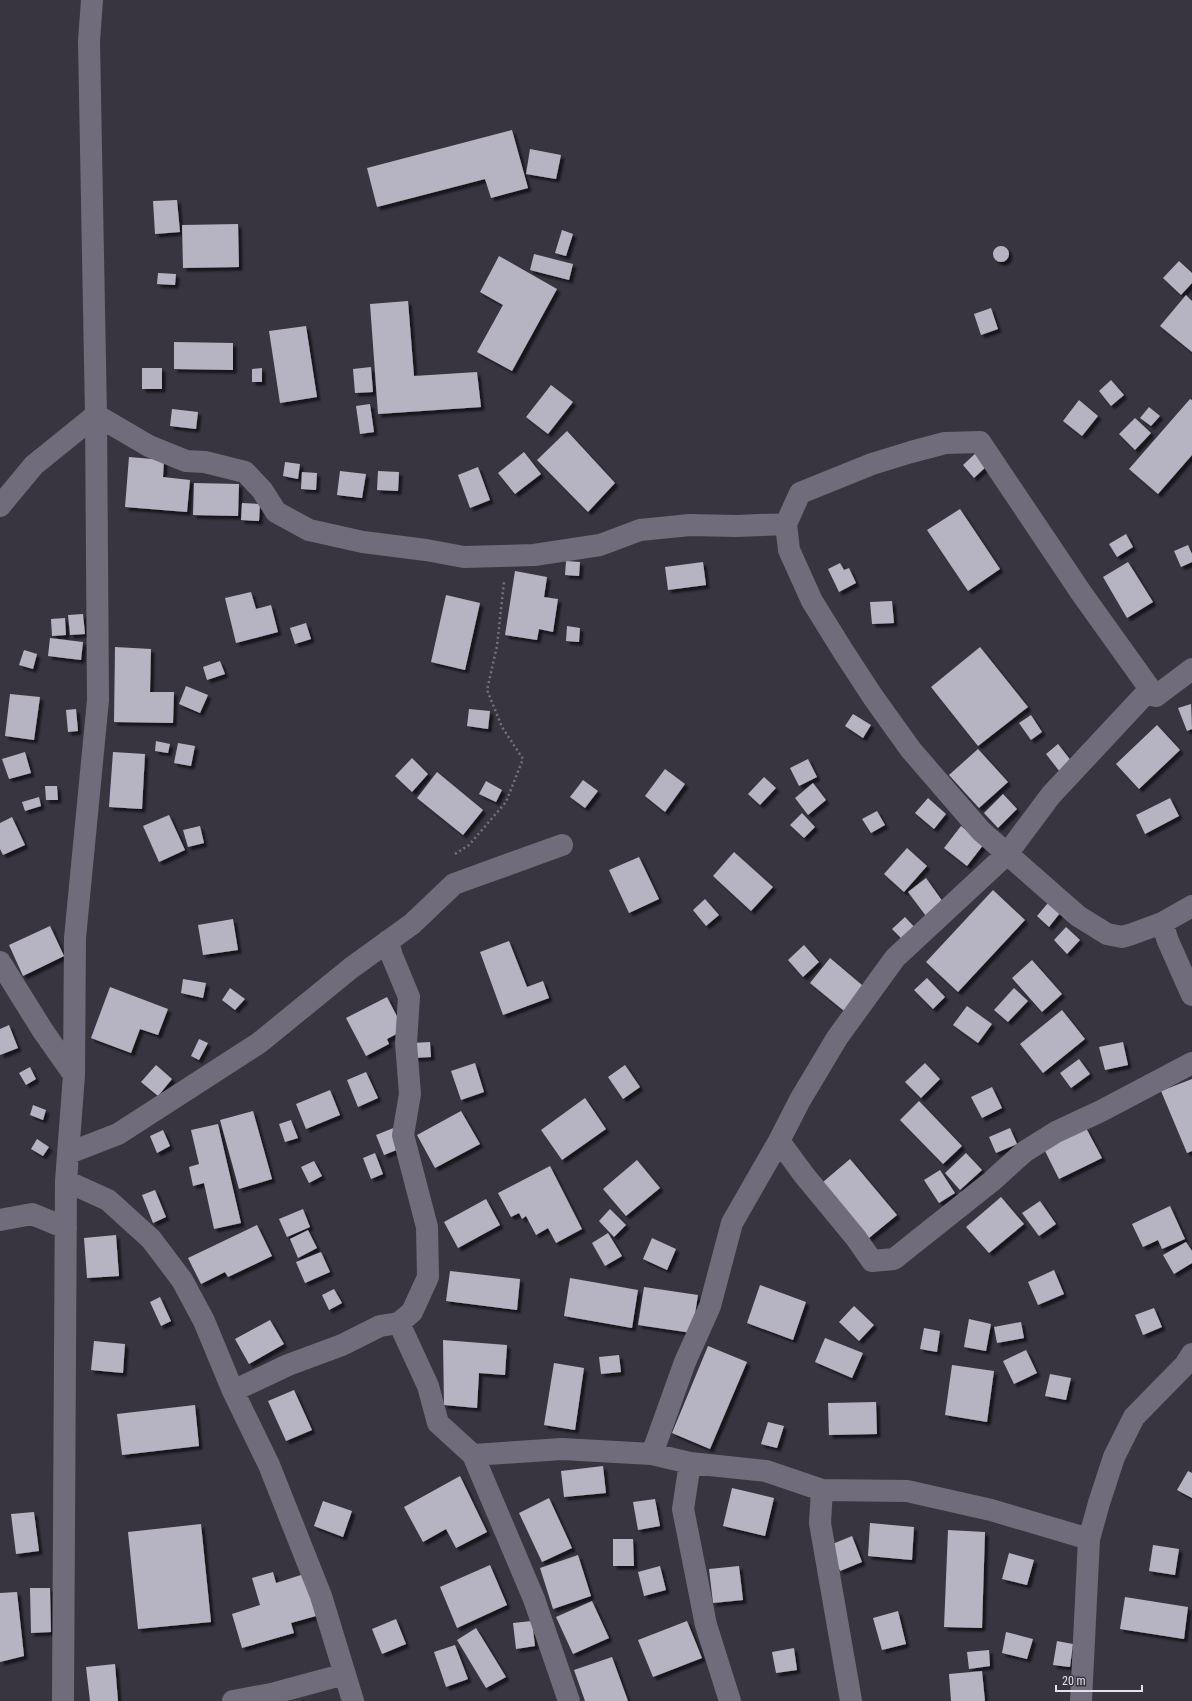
<svg xmlns="http://www.w3.org/2000/svg" width="1192" height="1701" font-family="'Roboto Condensed',sans-serif">
<defs>
<filter id="shadow"><feDropShadow dx="3.5" dy="3.5" stdDeviation="1" flood-color="#0009"/></filter>
</defs>
<rect width="100%" height="100%" fill="#383541"/>
<!-- building -->
<path fill="#b6b3c3" filter="url(#shadow)" d="M512,130L528,188L491,198L485,179L377,207L367,168Z
M530,149L561,155L556,179L526,174Z
M177,200L180,232L155,234L153,201Z
M238,224L239,267L183,268L182,225Z
M562,230L573,234L566,256L555,253Z
M993 254a8 8 0 1 1 16 0a8 8 0 1 1-16 0Z
M534,254L573,264L569,280L530,270Z
M499,256L557,289L512,371L477,352L503,305L480,292Z
M1179,261L1192,273V283L1181,295L1163,278Z
M158,273L176,274L175,285L157,284Z
M1186,295L1192,301V352L1160,326Z
M408,301L414,376L477,372L481,407L378,414L370,304Z
M991,308L998,329L981,335L974,314Z
M306,326L317,397L280,403L269,331Z
M174,342L233,343V370L174,369Z
M371,367L373,392L355,393L353,369Z
M142,368H162V389H142Z
M262,368V382H252V369Z
M1111,380L1124,395L1111,406L1099,391Z
M551,385L573,402L548,434L526,417Z
M1190,399L1192,400V455L1158,494L1129,469Z
M1079,400L1098,416L1082,436L1063,421Z
M370,404L374,432L360,434L356,406Z
M1149,407L1160,416L1151,426L1140,418Z
M172,409L198,412L196,429L170,426Z
M1135,418L1151,433L1135,450L1119,434Z
M567,431L615,483L588,512L537,460Z
M978,451L989,464L974,478L963,465Z
M524,452L541,474L515,494L498,473Z
M129,457L164,460L163,477L190,480L187,512L125,507Z
M285,462L300,464L298,479L283,476Z
M478,467L490,500L470,508L458,475Z
M340,471L366,474L362,498L337,495Z
M378,471L399,472L398,491L377,490Z
M302,472L317,473L316,490L301,489Z
M194,483L239,484L238,516L193,515Z
M242,503L260,504L259,521L241,520Z
M960,509L1000,569L968,591L927,530Z
M1126,534L1133,547L1117,557L1109,544Z
M1188,545L1192,554V562L1181,567L1174,551Z
M566,561L580,562L579,576L565,575Z
M703,562L706,585L668,590L665,567Z
M1128,562L1153,602L1127,618L1103,577Z
M840,563L844,570L849,568L856,583L839,592L828,569Z
M515,571L547,577L544,597L558,599L553,632L539,629L537,640L505,635Z
M251,592L256,609L271,605L278,632L236,643L225,598Z
M446,595L480,603L465,670L431,662Z
M892,601L894,623L872,624L870,602Z
M83,614L85,634L70,635L68,615Z
M65,618L66,635L52,636L51,619Z
M306,623L311,639L295,644L290,628Z
M567,626L580,628L579,642L566,641Z
M50,638L83,642L81,660L48,656Z
M115,647L151,649L150,692H174L173,723L114,722Z
M980,647L1028,707L978,746L931,687Z
M24,650L37,654L33,669L19,665Z
M220,661L225,674L207,680L203,667Z
M186,686L208,695L200,713L179,704Z
M10,694L40,697L34,740L5,736Z
M1191,704L1192,729L1187,731L1178,708Z
M76,709L78,731L68,732L66,710Z
M469,709L490,711L488,729L467,726Z
M853,714L871,725L863,738L845,726Z
M1031,715L1042,732L1031,740L1019,723Z
M1157,725L1180,750L1139,789L1116,764Z
M156,741L170,744L168,753L155,751Z
M178,743L195,746L191,766L174,763Z
M1058,744L1072,762L1060,772L1046,754Z
M978,749L1008,782L979,808L949,775Z
M25,752L31,773L9,779L2,759Z
M113,752L145,754L142,809L109,807Z
M412,758L428,774L412,792L395,776Z
M808,759L817,777L799,786L790,768Z
M665,769L685,784L665,812L645,796Z
M437,772L483,810L463,835L417,798Z
M764,777L776,788L760,805L748,794Z
M583,780L598,791L585,808L570,797Z
M486,781L502,790L496,802L479,794Z
M813,783L826,800L808,815L795,798Z
M45,786H57L58,800H46Z
M1003,794L1017,809L998,828L984,813Z
M39,797L41,806L25,811L22,802Z
M928,798L946,814L934,829L915,813Z
M1170,798L1179,816L1145,834L1136,815Z
M877,811L885,825L871,833L862,819Z
M802,813L815,827L804,838L790,825Z
M169,815L185,850L159,862L143,826Z
M12,817L25,845L3,855L0,849V823Z
M200,826L204,843L188,847L183,830Z
M961,826L984,844L967,866L944,848Z
M907,848L927,866L904,892L884,874Z
M734,852L773,887L751,911L713,876Z
M639,857L659,899L629,913L609,870Z
M926,878L943,902L926,916L908,892Z
M993,890L1025,920L958,992L926,962Z
M705,899L719,915L706,926L693,910Z
M1048,903L1060,913L1049,927L1037,916Z
M905,917L918,931L906,943L892,929Z
M233,919L238,950L203,955L198,925Z
M50,926L64,956L23,976L9,945Z
M1066,927L1080,940L1067,954L1054,940Z
M509,941L527,987L543,981L549,998L503,1015L480,952Z
M804,945L819,962L803,977L788,960Z
M830,958L869,991L849,1015L810,983Z
M1032,960L1062,994L1042,1012L1012,978Z
M927,978L945,997L933,1009L914,990Z
M183,979L206,983L203,998L181,993Z
M110,987L168,1009L158,1035L140,1029L131,1053L91,1038Z
M230,988L245,999L235,1010L222,1000Z
M1014,988L1028,1001L1008,1022L994,1010Z
M387,997L404,1030L387,1039L389,1044L366,1056L346,1018Z
M967,1006L992,1024L978,1043L953,1025Z
M1062,1010L1085,1039L1043,1073L1020,1044Z
M9,1025L18,1048L0,1055V1029Z
M199,1039L208,1043L199,1060L191,1056Z
M430,1042L431,1057L413,1058L412,1043Z
M1123,1042L1128,1065L1105,1070L1099,1047Z
M1079,1059L1090,1074L1071,1088L1060,1073Z
M475,1063L484,1092L461,1100L451,1071Z
M925,1063L940,1079L921,1098L905,1082Z
M156,1065L172,1079L158,1096L141,1082Z
M625,1065L640,1087L623,1099L608,1077Z
M30,1067L36,1079L26,1085L19,1073Z
M366,1072L378,1098L358,1107L347,1080Z
M1192,1079V1151L1187,1153L1161,1091Z
M992,1087L1002,1108L982,1118L971,1097Z
M330,1090L340,1115L306,1129L296,1104Z
M585,1098L606,1129L562,1160L541,1130Z
M919,1101L962,1146L943,1164L900,1120Z
M33,1105L46,1110L43,1120L30,1115Z
M253,1111L272,1179L239,1189L220,1120Z
M461,1111L480,1144L435,1168L417,1135Z
M291,1120L298,1138L285,1142L279,1124Z
M218,1124L241,1223L214,1229L204,1183L193,1186L189,1167L199,1164L191,1130Z
M396,1127L404,1147L384,1155L376,1135Z
M1010,1128L1017,1144L996,1153L989,1137Z
M1086,1128L1102,1158L1059,1179L1044,1149Z
M163,1130L170,1146L157,1153L150,1136Z
M37,1139L49,1147L43,1156L31,1149Z
M375,1153L383,1174L371,1179L363,1158Z
M966,1153L982,1170L960,1190L945,1173Z
M850,1159L897,1215L869,1238L823,1182Z
M637,1160L660,1188L626,1216L603,1189Z
M314,1161L322,1176L309,1183L301,1167Z
M550,1166L582,1229L556,1243L548,1228L536,1235L526,1216L522,1219L519,1213L511,1217L498,1193Z
M940,1170L955,1193L939,1203L924,1180Z
M155,1190L166,1217L153,1223L142,1195Z
M1001,1197L1024,1224L989,1253L966,1227Z
M486,1199L500,1225L458,1248L444,1222Z
M1040,1201L1056,1224L1039,1236L1022,1213Z
M1170,1206L1185,1239L1162,1249L1158,1240L1143,1247L1132,1224Z
M303,1209L310,1227L287,1237L279,1219Z
M610,1209L626,1225L614,1237L599,1221Z
M257,1225L272,1256L228,1277L225,1272L201,1284L188,1258Z
M308,1230L317,1248L298,1258L290,1239Z
M608,1233L622,1256L605,1266L592,1243Z
M116,1235L119,1276L87,1278L84,1238Z
M652,1238L676,1249L667,1270L643,1259Z
M1186,1242L1192,1251V1263L1174,1274L1163,1255Z
M321,1252L330,1272L305,1283L296,1262Z
M1054,1270L1064,1294L1038,1305L1028,1282Z
M450,1271L520,1279L517,1310L446,1301Z
M570,1278L638,1290L632,1328L564,1316Z
M760,1285L806,1302L793,1340L747,1323Z
M644,1287L698,1295L692,1333L638,1325Z
M334,1289L342,1303L329,1310L322,1295Z
M160,1297L171,1321L161,1326L150,1302Z
M854,1306L874,1325L859,1341L839,1322Z
M1154,1308L1162,1327L1143,1335L1135,1315Z
M969,1319L991,1324L986,1351L964,1347Z
M270,1320L284,1344L249,1364L235,1339Z
M1021,1322L1024,1338L997,1343L994,1327Z
M924,1328L940,1331L937,1352L920,1349Z
M825,1338L863,1353L852,1378L815,1362Z
M443,1340L507,1345L505,1375L479,1373L477,1408L444,1405Z
M94,1341L125,1344L123,1373L91,1370Z
M708,1346L747,1362L710,1449L672,1433Z
M1026,1350L1037,1373L1014,1384L1003,1361Z
M619,1355L621,1372L601,1374L599,1357Z
M554,1363L584,1368L575,1430L544,1425Z
M952,1365L994,1371L987,1422L945,1415Z
M1050,1374L1071,1378L1066,1400L1045,1396Z
M294,1390L312,1430L286,1441L268,1401Z
M876,1402L877,1434L829,1435L828,1403Z
M195,1405L199,1446L122,1455L117,1414Z
M768,1422L784,1426L777,1448L761,1444Z
M603,1466L606,1493L564,1497L561,1471Z
M1188,1471L1192,1473V1498L1177,1490Z
M460,1476L487,1532L456,1548L446,1529L423,1542L404,1507Z
M732,1488L774,1498L765,1536L723,1526Z
M549,1498L572,1548L542,1562L519,1513Z
M655,1499L660,1526L638,1530L633,1502Z
M323,1501L352,1511L343,1537L314,1526Z
M34,1512L39,1551L16,1554L11,1514Z
M870,1523L914,1527L912,1560L868,1556Z
M201,1524L211,1622L138,1629L128,1532Z
M948,1530L985,1532L982,1628L944,1627Z
M852,1536L862,1562L840,1571L830,1545Z
M613,1539H633L634,1566H613Z
M1153,1545L1179,1549L1175,1575L1149,1571Z
M1009,1553L1034,1560L1027,1585L1002,1579Z
M578,1555L591,1596L553,1609L540,1568Z
M490,1565L507,1605L457,1628L440,1587Z
M660,1566L666,1590L644,1596L638,1572Z
M739,1566L743,1600L713,1603L709,1569Z
M273,1572L276,1583L304,1574L316,1616L291,1623L294,1633L242,1648L232,1614L260,1605L252,1578Z
M30,1588H50L51,1632L31,1633Z
M17,1592L24,1656L0,1662V1593Z
M1125,1597L1188,1607L1184,1639L1120,1629Z
M592,1601L609,1638L573,1654L556,1617Z
M898,1611L906,1644L882,1650L873,1618Z
M396,1619L406,1644L382,1654L372,1629Z
M532,1621L535,1646L516,1649L513,1623Z
M687,1621L702,1658L653,1677L638,1640Z
M476,1628L506,1677L486,1688L457,1640Z
M1006,1632L1033,1639L1027,1659L1002,1653Z
M1057,1641L1073,1644L1070,1667L1053,1665Z
M455,1645L468,1679L446,1687L434,1652Z
M794,1648L797,1670L776,1673L772,1652Z
M989,1650L990,1666L969,1669L967,1652Z
M612,1657L628,1701H585L574,1670Z
M115,1664L118,1701H90L86,1667Z
M982,1671L985,1701H951L949,1674Z"/>
<g fill="none" stroke-linecap="round" stroke-linejoin="round">
<!-- path -->
<path stroke="#75727d" stroke-width="2.5" stroke-dasharray="2 3" stroke-linecap="butt" d="M455,854L469,845L506,802L523,759L502,727L487,690L497,646L504,582"/>
<!-- street -->
<path stroke="#706c7b" stroke-width="22" d="M96,415L149,446L186,461L205,462L245,472L262,490L276,512L309,530L363,542L426,550L464,557L534,555L600,545L640,530L690,525L736,526L786,524L789,550L812,601L843,651L873,697L911,750L981,831L1078,916L1107,934L1122,937L1132,934L1162,923L1192,906
M0,506L34,465L96,415L89,41L92,0
M786,524L800,493L872,464L911,452L945,443L980,442L1082,594L1150,689
M1162,923L1168,941L1192,995
M388,941L392,956L409,997L406,1043L410,1094L403,1135L427,1227L428,1277L412,1312L399,1323
M0,962L43,1031L74,1075
M779,1141L804,1175L856,1238L872,1261L894,1259L992,1181L1024,1152L1056,1132L1101,1111L1192,1063
M69,1153L118,1134L259,1043L351,968L412,924L454,884L562,845
M66,1181L108,1200L151,1239L182,1280L204,1321L233,1391L269,1465L321,1596L353,1701
M0,1220L32,1214L66,1228
M233,1391L288,1365L342,1345L380,1326L399,1323L428,1386L438,1423L473,1455L562,1449L652,1454L685,1362L710,1306L732,1223L779,1141L800,1100L837,1038L895,958L1007,854L1051,795L1150,689L1156,696L1192,669
M652,1454L690,1463L766,1471L822,1490L907,1491L991,1510L1089,1539
M473,1455L534,1599L569,1701
M690,1463L683,1509L706,1625L730,1701
M822,1490L820,1523L851,1701
M63,1701L66,1181L74,1075L75,938L98,700L96,415
M233,1701L271,1694L345,1674
M1081,1701L1089,1539L1099,1503L1114,1457L1134,1417L1185,1365L1192,1354"/>
</g>
<!-- scale -->
<path d="M1056 1685v6h86v-6" fill="none" stroke="#e3e2ea" stroke-width="2"/>
<text x="1062" y="1685" font-size="12" fill="#e3e2ea" stroke="#383541" stroke-width="3" paint-order="stroke">20 m</text>
</svg>
